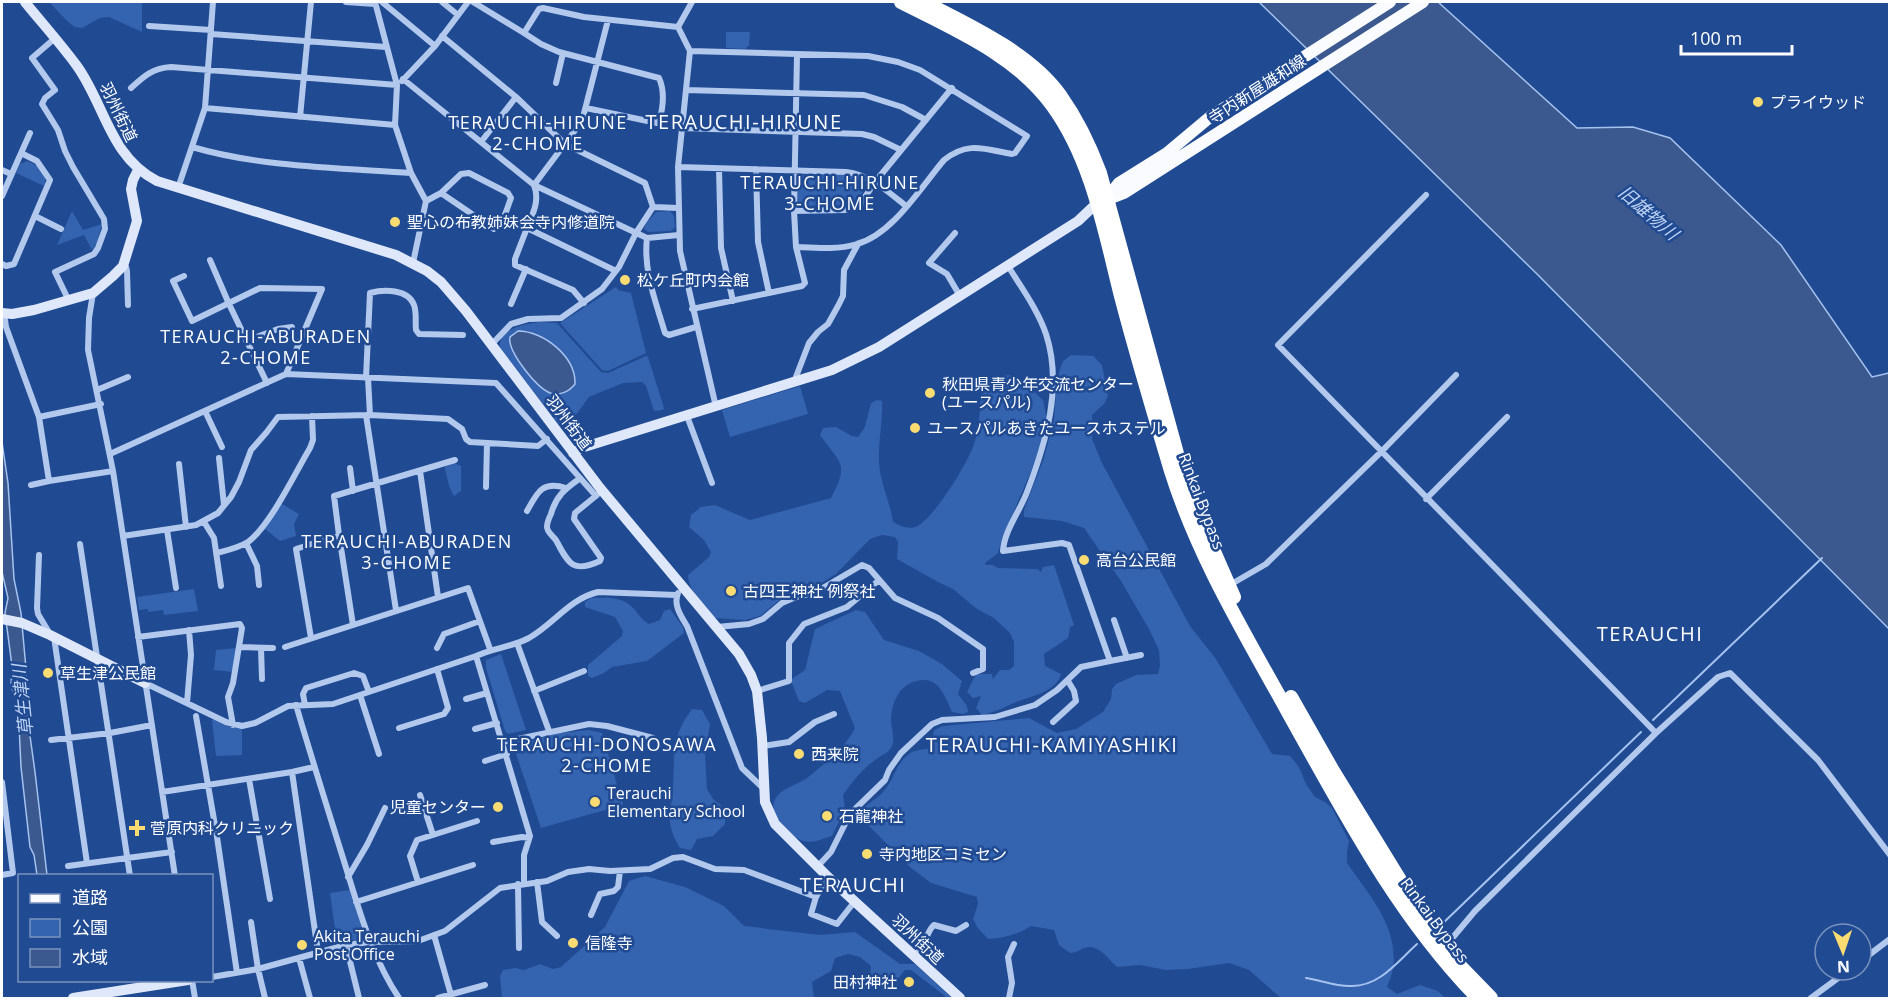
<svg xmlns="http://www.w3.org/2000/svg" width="1891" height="1000" font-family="'Open Sans','Noto Sans JP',sans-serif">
<rect width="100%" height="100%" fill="#204a92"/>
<!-- green -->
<path fill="#3463af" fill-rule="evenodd" d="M49,2H142V32L109,17L100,18L82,28L75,27L68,22Z
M726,32H750L749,46H747L746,49L726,48Z
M27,161C39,165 49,174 44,186L16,173L20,164Z
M801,175C816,175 860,170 867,185L859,199L848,205L800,206L797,202L796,179Z
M72,211L83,230L102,224L97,243L92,250L84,235L57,245Z
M670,211L674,216L675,227L671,231L648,232L644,229L647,222L656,212Z
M616,287L618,290L631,293L646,353L608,371L602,370L560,323Z
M540,322L557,323L601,372L608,373L646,356L648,357L664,408L663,410L654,411L646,386L642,382L623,383L589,397L567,427L565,428L561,427L500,349C497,328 526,324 540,322ZM527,331L546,339L542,388L512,352Z
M1071,355L1093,356L1102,365L1108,396L1104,404L1092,415V439L1102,463L1190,626L1216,659L1272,754L1290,756L1299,767L1306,784L1315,797L1325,802L1332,808L1349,841L1347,852V863C1369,895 1399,927 1393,969C1392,975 1389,981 1387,987L1397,994L1420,985L1438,991L1445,998H1281L1249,970L1229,963L1188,969L1166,970L1140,965L1117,967C1108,959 1098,943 1084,948C1079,950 1076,953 1070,953L1059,945L1054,930L1031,926C1017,935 1004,938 988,939L977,927L973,919L978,904L977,897L931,883L911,868L862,819V810C869,802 877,799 884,791C895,778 896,761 912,752C917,750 925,749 931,748L934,730L943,726L1029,718L1057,733L1076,729L1103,712L1111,699L1112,689L1116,684L1136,675L1158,674L1160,666L1159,650L1149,629L1121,581L1084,528L1062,521L1024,517V510L1044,458L1054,420L1057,378L1063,361Z
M1009,375L1020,379L1043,400L1047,419L1038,455L1002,539L998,553L985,563L986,565H993L998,568L1037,569L1041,572L1043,567L1054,565L1074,625L1070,627L1068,638L1044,654L1045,666L1061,674C1056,693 1029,696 1014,703C1003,708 995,712 982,715L976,708L981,696L973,698L967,692L976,674H992L993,679L1000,670H1009L1014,666V642L1010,633L994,618L977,609L953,589L938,582L897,559L898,542L895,537L882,535L870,539L836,574L818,585L796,590L782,598L760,616L745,620L715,618C705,606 688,591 688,575L709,557L711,552L704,540L689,527L691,515L701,507L715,505L750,520L831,498C850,462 840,464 820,435L823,428L836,427L852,436L858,437L865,427L871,403L877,400L882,401C883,421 878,442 879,463C881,486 890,501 893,522C900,526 907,529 915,527C932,522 969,461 974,444C980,426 980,407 981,389L992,377Z
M800,386L808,414L730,437L722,410Z
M454,463L461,466V491L454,496L449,486L445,469V467Z
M280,503L299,514L294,524L296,536L280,541L265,529Z
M194,589L198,611L164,615L163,610L148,612V609L139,610L137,597Z
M591,598C605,598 620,596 631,606C638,612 640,619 649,624L660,620L664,611L670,609L683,627L684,633L647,661L612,667L604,673L592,678L588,676V665L622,636L623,631L615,617L585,607V602Z
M856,610L865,612L884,640L919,651L942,664L962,681L958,694L967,706L968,712L963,714L952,712C946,699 940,679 923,680C902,681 892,699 891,719C891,727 895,738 892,746C889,753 883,754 878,758C863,768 853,781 843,795L845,809L832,836C817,841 807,846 794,836C784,829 770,815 774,802C778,789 797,785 807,778C824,764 845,748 855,728L840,691L827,690L805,703L799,701L792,683V679L805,670L815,629Z
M237,648L232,672L214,670L216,650Z
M501,654L526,730L508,734L505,731L486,668V660Z
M692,709L702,710L710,724L705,754L707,789L713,799L721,805L725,812V824L713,836L697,839L691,850L680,848C663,819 672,815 673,785C675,752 671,737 692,709Z
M215,719L230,727L242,729V755L216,756L212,720Z
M589,730L602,733L623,805L541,828L513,745L559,733Z
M645,876L685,887L724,906L744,926L820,935L855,932L900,964H915L952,998H945V996L911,970H905L892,986H876L870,978L871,966L860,957L848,954L835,958L831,971L812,982L814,998H502L500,976L503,970L515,968L524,970L540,964L553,969L561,967L605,927L629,881Z
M350,890L365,937L363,939L337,943L330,893Z"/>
<!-- water -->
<path fill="#3b598e" stroke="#a6c3ef" stroke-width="1.5" d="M1259,2H1438L1577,128L1633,127L1670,138L1781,245L1872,377L1889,373V629L1537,274Z
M518,331C544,331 576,357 575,384C569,392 559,396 550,393C536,387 507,351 510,337Z
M2,442L8,483L14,579L21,613L26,669V707L35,772L47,875H37L34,855L30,847L21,767L18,705L11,686L12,666L5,613L8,598L2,572Z"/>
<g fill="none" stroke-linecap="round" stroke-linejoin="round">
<!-- stream -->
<path stroke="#a6c3ef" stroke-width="2" d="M1653,720L1822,558
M1439,927L1641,732
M1306,978C1320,980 1337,987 1352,986C1380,986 1398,961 1417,944"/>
<!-- street -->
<path stroke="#b2c9ed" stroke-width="6" d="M346,2L375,4
M375,2L397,85L395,125L411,173L426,201L413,263
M382,2L435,46
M442,2L458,15
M473,2L524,33L539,9L543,8L584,17L678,27
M149,26L211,30
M678,27L690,51L678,167L680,251L716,407
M678,27L692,2
M524,33L541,44L559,52L659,78C665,91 663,108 659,122L657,123L586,108
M211,34L386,47
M442,36L516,97L565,144L645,183L653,207
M54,39L32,58L55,90L45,98L42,104L58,130L65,151L73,167L104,219L105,229L98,248L94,254L55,272L68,299
M690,51L868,56L898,62L920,70L1027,136L1015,153L1012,154C984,149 968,141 944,160C921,187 893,234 857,244C838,250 816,248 796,247
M403,79L534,185L647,238
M402,81L435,46L468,2
M556,83L563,53
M131,88C144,76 153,68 171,67L397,85
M686,90L864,95L902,107L926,120
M205,108L395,125
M300,117L311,2
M681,128L862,134L874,137L901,150
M481,142L516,97
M192,147C260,167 340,168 411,173
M678,167L846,172C870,175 887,191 906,206
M719,169L721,248L733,301
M756,169L758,242L769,293
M2,170L11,174
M534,185L582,121L608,20
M178,188L205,108L213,2
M1426,195L1278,345L1656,733
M2,196L30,133
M426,201L441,193L494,229C504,223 507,208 511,198L508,193L469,173L461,174L441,193
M653,207L678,208
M794,211L845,210L855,207L861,203L875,182L952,88
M35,216L61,229
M503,218L527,228C533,213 540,201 534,185
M955,233L929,263L947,274L960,296
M679,235L647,238C643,271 656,302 665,333L669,335L696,327
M210,260L229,304L267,383
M2,264L6,266L14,264L50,180L37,161L21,153
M123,266L126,267L127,271L128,305
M184,276L173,281L192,321L260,288L322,289L286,374
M93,293L89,318L88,350L113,471L175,876
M584,303L573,290L515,265V259L527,228L616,271
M511,304L526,269
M692,309L802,286L805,283L796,247L794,211L797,55
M4,313L6,327L39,417L101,404
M246,341L278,329L292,327
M491,345L511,324L528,319L561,318L602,289L619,267L636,233L653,207
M366,378L370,293C384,289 408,289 414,305C417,313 415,322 416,330L419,334L463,335
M368,378L370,415
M794,382L809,343L818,332L828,324L838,306L843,296L844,270L858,244
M97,390L128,377
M205,411L222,447
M366,415L396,610
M687,416L712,483
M39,417L49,481L113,471
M110,454L286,374L496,383L596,496
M219,458L224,505
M179,464L186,527
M350,468L353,491
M420,471L438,597
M579,479C565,489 556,496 551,514C549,518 547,523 547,527C547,533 555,537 557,542C569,565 574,573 600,561L601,558L574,519L575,513L597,495
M31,485L49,481
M486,487L487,443
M1426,499L1507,417
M527,511C537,493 542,480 566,488
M204,522L214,538L221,586
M167,530L176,588
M339,535L353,625
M123,536L196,525L218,513L231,497L239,482L251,450L266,433L278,417L370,415L448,419L462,429L466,439L470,442L538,446L547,439
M246,543L257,566L259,585
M80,544L130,876
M217,553C228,550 238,548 248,542C270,526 295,473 310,448L313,440L312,416
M39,555L37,608L38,614L50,634
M1228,586L1266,564L1382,451L1456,375
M678,593C673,605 681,616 687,626L742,768L763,788
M1114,620L1127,658
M717,627L749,624L763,619L782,603L796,597L816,592L862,565L869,568L895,598L938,618L983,649V669L973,673
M54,637L87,863
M138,637L240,624L242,628L233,683L228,697L233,725
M311,638L296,549L339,535L334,496L455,460
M517,643L549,731
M239,647L273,648
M285,647L468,588L490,649
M261,648L262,679
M437,648L444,634L480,621
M476,656L530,836L524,855V884
M1110,661L1141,655
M145,683L226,722L242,726L255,723L288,706L333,704L476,656C493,648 512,647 529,638C554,624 569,599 598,592L676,595
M534,691L584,671
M757,691L789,681V643L804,624L847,607L878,581
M360,695L379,754
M466,699L487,693
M187,703L191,655L189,630
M296,705C311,756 327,807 343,858C358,906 371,956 399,998
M305,705L303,694L306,688L354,673L363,676L369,692
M196,716L217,837L237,973
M1053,722L1076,701L1074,691L1068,681
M399,728L444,714L448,708L437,669
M475,729L497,723
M51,740L110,733L152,725
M503,742L589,724L607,726L653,738
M763,746L789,742L815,722L834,714
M485,761L507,754
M292,772L318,952
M249,779L270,899
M2,782L13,873L2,875
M162,792L292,772L314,767
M420,795L433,835
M493,842L522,837L529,838
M68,866L172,852
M818,866L831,852L850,814L885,780L889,770L901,753L932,724L942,720L995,717L1035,705L1057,690L1081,667L1110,661L1069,545L1062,543L1003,551C1004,531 1020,511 1027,492C1046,443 1063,386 1046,334C1038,310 1021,287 1008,266
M348,877L367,845L385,808
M418,882L410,856L417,840L477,821
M537,882L542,922L557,936
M518,884L519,948
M816,897L811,914L837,924L855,901
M356,902L473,865
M591,915L600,894L614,891L618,887L620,871
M251,922L258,969L265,998
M434,935L451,995
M346,945L359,998
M1444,948L1475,911L1656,733L1718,677L1730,673L1818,760L1890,855
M914,955C929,945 924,934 934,925L956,931L966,925
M299,958L310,998
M1861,961L1890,939
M212,977L258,969L346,945L370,942L418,941L445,931L500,888L547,881L568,872L589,869L610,871L650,869L673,858L683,857L715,869L744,870L816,897L828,877
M192,980L195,998
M438,998L485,985
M1009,998L1012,983L1008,957L1014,944
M1811,998L1849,970"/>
<!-- secondary -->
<path stroke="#dee8fa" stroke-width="10" d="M25,2C42,23 61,44 77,66C105,105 110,157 157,181L396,255L427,271L441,282L466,311L600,488L739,654L751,675L757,691L762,738L765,802L775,824L828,877L960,998
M2,313L12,314L34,310L93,293L113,276L123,266L137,221L131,189L133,180L138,170
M573,453L581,448L832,370L879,347L1078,221L1096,204
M2,619L22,623L50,635L145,683
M73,998L188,980"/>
<!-- primary -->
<path stroke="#f9fbff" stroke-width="12" d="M1107,198L1119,183L1167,153L1210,117L1390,2
M1098,203L1124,193L1423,2"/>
<!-- highway -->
<path stroke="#fff" stroke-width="14" d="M901,2C954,29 1016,55 1052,105C1093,161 1105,234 1122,300C1137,357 1154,414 1171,471C1198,557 1245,634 1288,712C1344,812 1397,915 1478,998
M924,2C969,25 1030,53 1060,95C1077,119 1090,146 1100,173L1178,457L1195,508L1234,597
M1291,697L1333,771L1422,916L1458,964L1491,998"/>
</g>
<!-- markers -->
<g fill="#fadc73" stroke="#204a92" stroke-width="2">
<circle cx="1758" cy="102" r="6"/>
<circle cx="395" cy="222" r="6"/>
<circle cx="625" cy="280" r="6"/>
<circle cx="930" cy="393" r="6"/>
<circle cx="915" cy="428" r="6"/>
<circle cx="1084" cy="560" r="6"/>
<circle cx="731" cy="591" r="6"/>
<circle cx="48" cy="673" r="6"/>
<circle cx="799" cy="754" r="6"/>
<circle cx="595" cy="802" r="6"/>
<circle cx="498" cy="807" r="6"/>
<circle cx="827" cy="816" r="6"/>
<path d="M134 819h6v6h6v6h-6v6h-6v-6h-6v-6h6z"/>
<circle cx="867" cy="854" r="6"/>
<circle cx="573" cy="943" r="6"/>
<circle cx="302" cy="945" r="6"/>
<circle cx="909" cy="982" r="6"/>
</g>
<g text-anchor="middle" stroke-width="5" stroke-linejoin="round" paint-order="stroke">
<!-- street labels -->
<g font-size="16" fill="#fff" stroke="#204a92">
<text transform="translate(1257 89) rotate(-33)" y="6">寺内新屋雄和線</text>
<text transform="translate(119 112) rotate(64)" y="6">羽州街道</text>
<text transform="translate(569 422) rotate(53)" y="6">羽州街道</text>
<text transform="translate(1202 501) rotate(69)" y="6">Rinkai Bypass</text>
<text transform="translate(1435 920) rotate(53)" y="6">Rinkai Bypass</text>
<text transform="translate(918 939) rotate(43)" y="6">羽州街道</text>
</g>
<!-- poi labels -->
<g font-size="16" fill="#fff" stroke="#204a92" text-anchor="start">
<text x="1770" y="108">プライウッド</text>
<text x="407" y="228">聖心の布教姉妹会寺内修道院</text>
<text x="637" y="286">松ケ丘町内会館</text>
<text x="942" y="390">秋田県青少年交流センター<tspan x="942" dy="18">(ユースパル)</tspan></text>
<text x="927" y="434">ユースパルあきたユースホステル</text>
<text x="1096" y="566">高台公民館</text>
<text x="743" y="597">古四王神社 例祭社</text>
<text x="60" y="679">草生津公民館</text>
<text x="811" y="760">西来院</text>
<text x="607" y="799">Terauchi<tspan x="607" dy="18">Elementary School</tspan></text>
<text x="486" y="813" text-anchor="end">児童センター</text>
<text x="839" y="822">石龍神社</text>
<text x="150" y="834">菅原内科クリニック</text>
<text x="879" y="860">寺内地区コミセン</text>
<text x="314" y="942">Akita Terauchi<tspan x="314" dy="18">Post Office</tspan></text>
<text x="585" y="949">信隆寺</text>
<text x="897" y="988" text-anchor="end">田村神社</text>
</g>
<!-- neighbourhood labels -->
<g font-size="18" letter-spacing="1.5" fill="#fff" stroke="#204a92">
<text x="538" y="129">TERAUCHI-HIRUNE<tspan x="538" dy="21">2-CHOME</tspan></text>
<text x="830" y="189">TERAUCHI-HIRUNE<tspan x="830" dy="21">3-CHOME</tspan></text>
<text x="266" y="343">TERAUCHI-ABURADEN<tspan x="266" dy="21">2-CHOME</tspan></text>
<text x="407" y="548">TERAUCHI-ABURADEN<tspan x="407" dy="21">3-CHOME</tspan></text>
<text x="607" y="751">TERAUCHI-DONOSAWA<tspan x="607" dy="21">2-CHOME</tspan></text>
</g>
<!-- water labels -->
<g font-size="18" font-style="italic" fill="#bed3f4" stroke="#204a92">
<text transform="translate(1648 213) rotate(41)" y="6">旧雄物川</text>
<text transform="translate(23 700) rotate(-96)" y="6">草生津川</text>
</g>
<!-- quarter labels -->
<g font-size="20" letter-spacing="1.5" fill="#fff" stroke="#204a92">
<text x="744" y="129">TERAUCHI-HIRUNE</text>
<text x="1650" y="641">TERAUCHI</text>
<text x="1052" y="752">TERAUCHI-KAMIYASHIKI</text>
<text x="853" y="892">TERAUCHI</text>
</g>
</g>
<!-- border -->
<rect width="1891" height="1000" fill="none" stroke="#ffffff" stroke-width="6"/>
<!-- legend -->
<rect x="18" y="874" width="195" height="108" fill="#204a92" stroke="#7992be" stroke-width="1.5"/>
<rect x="30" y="894" width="30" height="9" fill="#f9fbff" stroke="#7992be" stroke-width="1.5"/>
<text x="72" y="904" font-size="18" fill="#ffffff">道路</text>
<rect x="30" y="919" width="30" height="18" fill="#3463af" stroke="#7992be" stroke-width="1.5"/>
<text x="72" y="934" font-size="18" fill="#ffffff">公園</text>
<rect x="30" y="949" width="30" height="18" fill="#3b598e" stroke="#7992be" stroke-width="1.5"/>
<text x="72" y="964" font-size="18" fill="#ffffff">水域</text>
<!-- north arrow -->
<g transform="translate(1843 952) rotate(178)"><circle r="28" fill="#204a92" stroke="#7992be" stroke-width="1.5"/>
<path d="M0-4.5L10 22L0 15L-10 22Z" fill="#fadc73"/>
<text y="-9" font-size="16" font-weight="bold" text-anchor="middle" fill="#ffffff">N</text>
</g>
<!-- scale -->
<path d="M1681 45v9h111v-9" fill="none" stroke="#ffffff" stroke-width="3"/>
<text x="1690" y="45" font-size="18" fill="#ffffff" stroke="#204a92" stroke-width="4.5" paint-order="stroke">100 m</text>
</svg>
